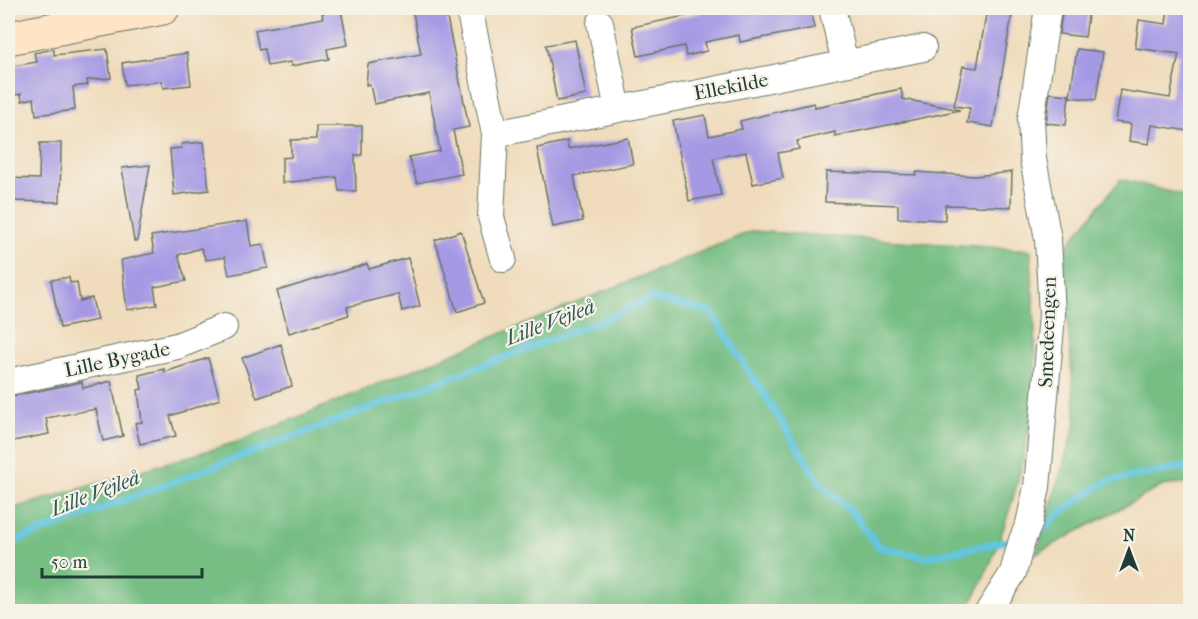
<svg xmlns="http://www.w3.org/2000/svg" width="1198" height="619" font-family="'IM FELL French Canon',serif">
<rect width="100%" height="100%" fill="#f7f3e8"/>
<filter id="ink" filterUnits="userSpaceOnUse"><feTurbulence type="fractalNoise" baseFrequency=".0167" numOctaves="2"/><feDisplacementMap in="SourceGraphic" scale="12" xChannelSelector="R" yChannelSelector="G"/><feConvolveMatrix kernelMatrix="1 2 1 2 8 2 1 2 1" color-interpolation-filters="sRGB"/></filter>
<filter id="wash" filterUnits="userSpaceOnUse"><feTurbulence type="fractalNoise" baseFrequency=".008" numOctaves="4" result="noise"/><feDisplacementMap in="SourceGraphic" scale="24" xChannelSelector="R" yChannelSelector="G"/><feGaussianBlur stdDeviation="1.35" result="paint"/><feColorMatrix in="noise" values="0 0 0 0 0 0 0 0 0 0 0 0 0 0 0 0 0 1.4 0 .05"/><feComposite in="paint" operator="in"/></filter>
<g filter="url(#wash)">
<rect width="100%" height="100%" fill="#f0dcbc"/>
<!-- forest -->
<path fill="#76be84" stroke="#4a7e5c" stroke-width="1.5" d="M1121,179L1190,197V482L1162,486L1036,554L1076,423L1062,252Z
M752,231L1031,250C1032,295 1038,342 1034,386C1029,455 1002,553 966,611L8,612V510L237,442Z"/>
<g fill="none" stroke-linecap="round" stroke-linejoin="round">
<!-- stream -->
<path stroke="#62c6e0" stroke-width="7" d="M1032,536L1037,535L1062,511L1107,481L1190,466
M8,544L601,321L651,298L711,312L822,485L849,509L879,547L926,557L1007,541"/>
</g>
<g id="blocks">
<!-- building -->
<path fill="#a599e4" d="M412,8H445L469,127L453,130L462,174L417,183L409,157L440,151L429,93L374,104L370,84L366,85L368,64L421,54Z
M699,8H810L814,28L740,42L739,35L705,42L707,51L686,56L684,46L638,56L632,27L700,13Z
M1063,8H1089L1085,37L1059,34Z
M1168,8H1191V78L1186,100L1191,101L1188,131L1152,125L1149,144L1129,141L1131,124L1115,122L1120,90L1170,98L1179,54L1135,48L1139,20L1166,24Z
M987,9L1012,14L993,127L967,123L970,108L954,106L963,66L977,68Z
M341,10L348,45L327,49L329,59L291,66V62L267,66L264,49L259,50L255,30L323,18L322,13Z
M575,40L586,95L557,101L546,45Z
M54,49V55L107,49L111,78L87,80L88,85L73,87L75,110L36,115L34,98L22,101L21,94L8,96V67L37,62L34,53Z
M1077,49L1103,52L1096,100L1070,97Z
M187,53L191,85L163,88L162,81L125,85L122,63Z
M901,89L903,99L960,110L835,136V132L797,141L799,149L778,153L783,178L753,184L746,152L713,158L721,195L689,201L673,121L705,115L709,136L742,129L740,121L814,103L815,107Z
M1050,93L1069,95L1066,125L1046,123Z
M316,126H362V155H355L356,191H339L337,177L282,183V158L291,157V140L316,139Z
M628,138L633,164L574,176L583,221L553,227L537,148L567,141L568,149Z
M204,142L209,190L174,195L170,149L182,148L181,144Z
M40,143H61L60,202L8,201V178L39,179Z
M150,165L137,241H134L122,168Z
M826,172L916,175V172L975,176L1012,172L1011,207L945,205V220L898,218V205L825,202Z
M247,221L251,246L263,244L268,268L229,275L225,257L206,260L201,248L178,255L186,281L154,287L157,305L127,310L121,260L154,253L151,236Z
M461,231L484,303L457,312L435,240Z
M408,258L420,306L402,311L398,294L347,307L349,315L289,333L277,291L367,264L369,269Z
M69,277L70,283L77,282L80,301L92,298L97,320L60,328L51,280Z
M281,344L292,386L257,398L242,358Z
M208,358L220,399L170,416L176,436L140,444L135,423L142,422L138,390L142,389L139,375L164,369L165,372Z
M111,381L123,436L103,441L96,409L46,418L49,434L8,442V397L82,382L83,388Z"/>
</g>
</g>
<g filter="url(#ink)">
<use href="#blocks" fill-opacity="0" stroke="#687564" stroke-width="1.5"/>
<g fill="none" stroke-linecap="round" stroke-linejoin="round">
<defs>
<path id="street" d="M469,8L495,134L491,217L503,259
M832,8L845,63
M600,23L618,109
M495,134L923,48
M8,382L177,346L224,327
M988,612L1013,573L1022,540L1029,524L1037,487L1052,315L1048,239L1033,159L1031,119L1048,8"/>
<path id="secondary" d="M8,38L163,8"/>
</defs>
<!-- street casing -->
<use href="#street" stroke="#687564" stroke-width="28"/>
<!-- secondary casing -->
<use href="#secondary" stroke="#687564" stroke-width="35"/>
<!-- street -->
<use href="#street" stroke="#fff" stroke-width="26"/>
<!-- secondary -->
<use href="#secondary" stroke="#ffe4c6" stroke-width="33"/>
</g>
</g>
<g text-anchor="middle" stroke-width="4.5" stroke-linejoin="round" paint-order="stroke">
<!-- street labels -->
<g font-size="20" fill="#1f3d34" stroke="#f7f3e8">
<text transform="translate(731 86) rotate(-11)" y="7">Ellekilde</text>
<text transform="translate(1047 332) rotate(-88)" y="7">Smedeengen</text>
<text transform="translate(117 359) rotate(-12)" y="7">Lille Bygade</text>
</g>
<!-- water labels -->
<g font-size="21" font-style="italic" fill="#2c5856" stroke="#f7f3e8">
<text transform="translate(550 322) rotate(-21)" y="7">Lille Vejleå</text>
<text transform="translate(95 493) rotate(-21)" y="7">Lille Vejleå</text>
</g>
</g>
<!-- margin -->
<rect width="1198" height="619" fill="none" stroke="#f7f3e8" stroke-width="30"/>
<!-- north arrow -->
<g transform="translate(1129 550)" stroke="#f7f3e8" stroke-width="4.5" paint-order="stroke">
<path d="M0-4.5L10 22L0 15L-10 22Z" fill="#1f3d34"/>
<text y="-9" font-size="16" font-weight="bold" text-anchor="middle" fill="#1f3d34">N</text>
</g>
<!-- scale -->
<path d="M42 568v9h160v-9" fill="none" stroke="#1f3d34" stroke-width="3"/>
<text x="51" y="568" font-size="18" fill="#1f3d34" stroke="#f7f3e8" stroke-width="4.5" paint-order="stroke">50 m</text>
</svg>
